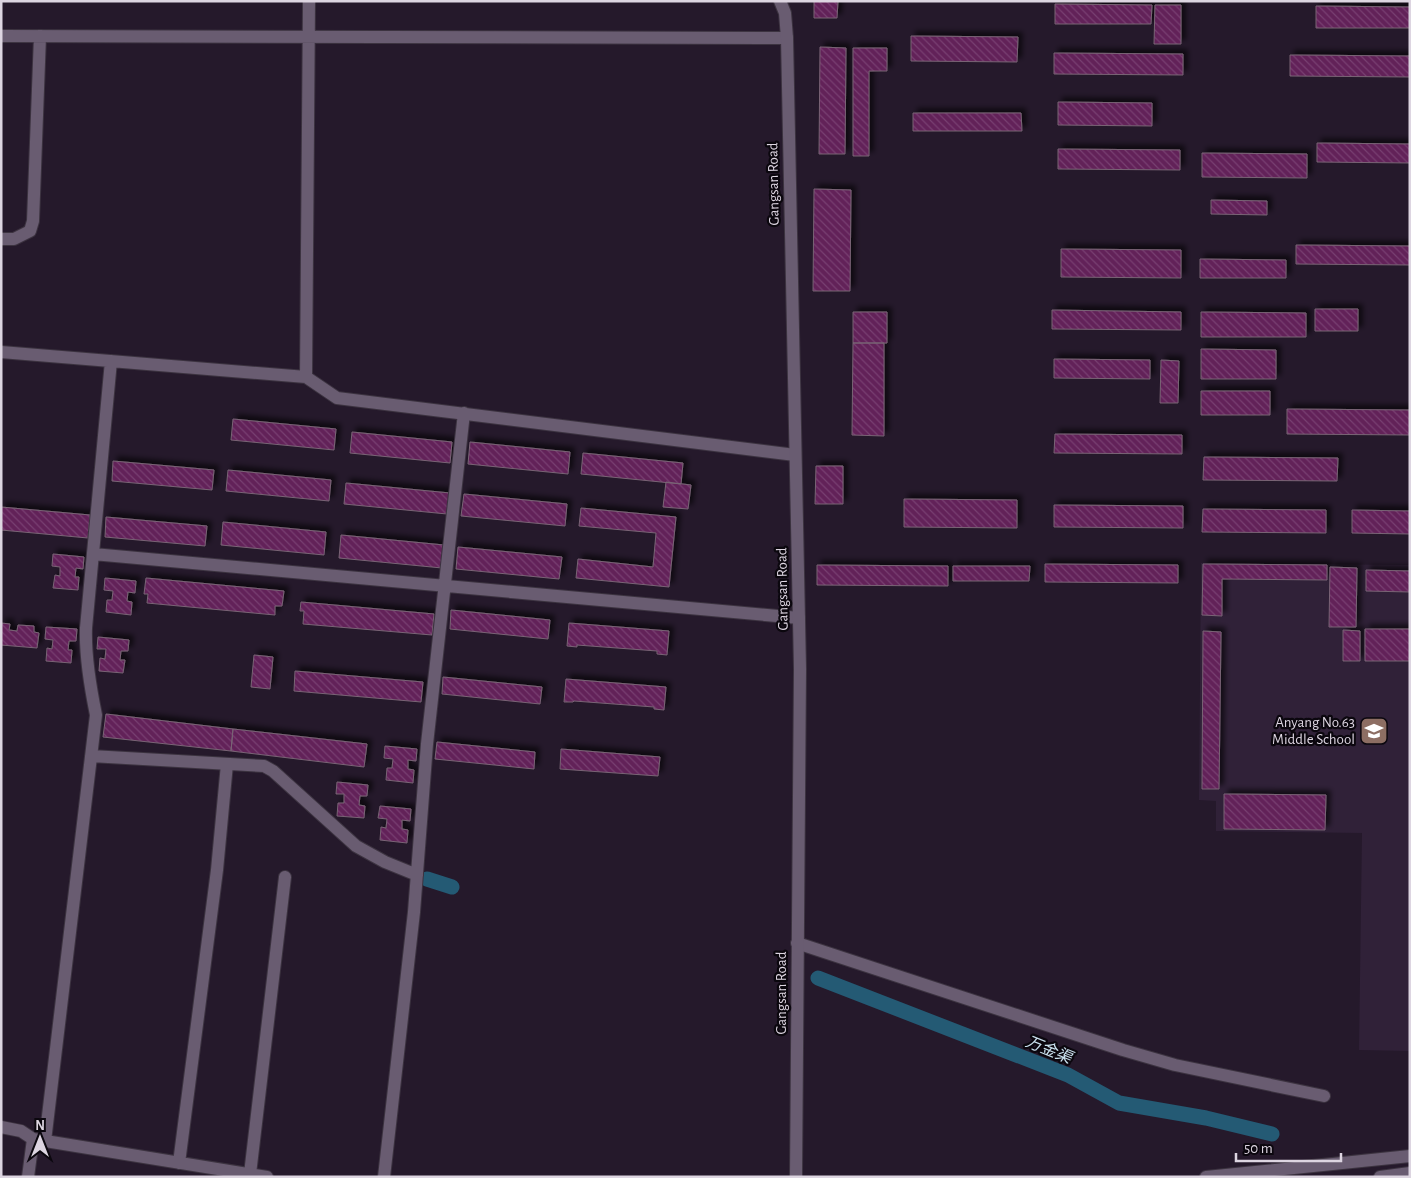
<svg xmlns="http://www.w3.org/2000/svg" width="1411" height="1178" font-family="'Alegreya Sans','Noto Sans SC',sans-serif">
<defs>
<pattern id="building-back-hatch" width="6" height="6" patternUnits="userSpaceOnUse" patternTransform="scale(1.25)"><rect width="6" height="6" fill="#622159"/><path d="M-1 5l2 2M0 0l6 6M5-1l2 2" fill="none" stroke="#784071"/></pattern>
<filter id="shadow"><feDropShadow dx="4.5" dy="-4.5" stdDeviation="2.5" flood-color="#0009"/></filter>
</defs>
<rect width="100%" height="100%" fill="#25192b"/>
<!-- built -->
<path fill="#302138" d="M1201,563L1410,565V1051L1359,1050L1362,833L1216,831V801L1199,800Z"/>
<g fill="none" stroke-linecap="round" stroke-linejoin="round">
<!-- canal -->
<path stroke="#245a74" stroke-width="15" d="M427,879L452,887
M818,978L1068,1075L1119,1103L1206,1118L1272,1134"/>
</g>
<!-- building -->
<path fill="url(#building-back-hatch)" stroke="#796475" filter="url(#shadow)" d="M814,1H838L837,18H814Z
M1055,4L1152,5L1151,24H1055Z
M1155,5H1181V44H1154Z
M1316,6L1410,7V28H1316Z
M911,36L1018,37L1017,62L911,61Z
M820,47L846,48L845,154H819Z
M853,48H887V71H869V156H853Z
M1054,53L1183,54V75L1054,74Z
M1290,55L1410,56V77L1290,76Z
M1058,102L1152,103V126L1058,125Z
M913,113H1021L1022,131H913Z
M1317,143L1410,144V163L1317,162Z
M1058,149L1180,150V170L1058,169Z
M1202,153L1307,154V178L1202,177Z
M814,189L851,190L850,291H813Z
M1211,200L1267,201V215L1211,214Z
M1296,245L1410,246V265L1296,264Z
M1061,249L1181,250V278L1061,277Z
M1200,259L1286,260V278H1200Z
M1315,309H1358V331H1315Z
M1052,310L1181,312V330L1052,329Z
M853,312H887V343H853Z
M1201,312L1306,313V337H1201Z
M853,343H884V436L852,435Z
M1201,349L1276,350V379H1201Z
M1054,359L1150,360V379L1054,378Z
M1161,360L1179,361L1178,403H1160Z
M1201,391H1270V415H1201Z
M1287,409L1410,410V435L1287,434Z
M233,419L336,429L334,450L231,440Z
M352,432L452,442L450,463L350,453Z
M1055,434L1182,435V454L1054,453Z
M470,442L570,452L568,474L468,464Z
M583,453L683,463L681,484L581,474Z
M1204,457L1338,458L1337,481L1203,480Z
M113,461L214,470L212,490L112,481Z
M816,466H843V504H815Z
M228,470L331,480L329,501L226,491Z
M666,482L691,485L688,509L663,507Z
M346,483L450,493L447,514L344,504Z
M464,494L567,504L565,526L461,516Z
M904,499L1017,500V528L904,527Z
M1054,505L1183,506V528L1054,527Z
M1,507L90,515L88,538L1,530Z
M581,508L676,517L669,587L576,578L578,559L653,567L656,533L579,526Z
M1203,509L1326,510V533L1202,532Z
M1352,510L1410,511V534L1352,533Z
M106,517L207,526L205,546L105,537Z
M223,522L326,532L324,555L221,545Z
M341,535L444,545L442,568L339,558Z
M458,547L562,557L559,579L456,569Z
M53,554L84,557L83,569L76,568L75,577H79L78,590L53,588L55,575L60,576V567L52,566Z
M1045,564L1178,565V583L1045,582Z
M1203,564L1327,565V580L1222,579V616L1202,615Z
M817,565L948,566V586L817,585Z
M953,566H1030L1029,581H953Z
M1330,567L1357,568L1356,627H1329Z
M1366,570L1410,571V592L1366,591Z
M105,578L136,581L135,593L128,592L127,601L132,602L131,615L106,612L107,600H112L113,591L104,590Z
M146,578L284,591L282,606H275V615L147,603L148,594H144Z
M301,602L434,614L432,635L303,624L304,611H300Z
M451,610L550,620L548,639L450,629Z
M1,623L10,624L9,630L17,631L18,625L34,626V632L39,633L37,648L1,645Z
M569,623L669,631L667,655L657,654V651L577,645V647L567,646Z
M46,627L77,629L76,641H69L68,650H72L71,663L46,661L47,648L52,649L53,640L45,639Z
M1365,629H1410V661H1365Z
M1343,630L1360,631V661H1343Z
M1203,631L1221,632L1219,789H1202Z
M98,637L129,640L128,651H121L120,660H125L123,673L99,671L100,658L105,659L106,649H97Z
M254,655L273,657L270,689L251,687Z
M295,671L423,682L421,702L294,691Z
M443,677L542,687L540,704L442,694Z
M566,679L666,687L664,710L654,709V707L574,701L573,702H564Z
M106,714L233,729L231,751L103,737Z
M233,729L367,744L364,767L231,751Z
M437,742L535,752L534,769L435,759Z
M385,746L417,749L416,761L408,760V769L414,770L413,783L386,780L387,768H392L393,759L384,758Z
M561,749L660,757L658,776L560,769Z
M337,782L368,785L367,796H360L359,805L365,806L364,818L337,816L338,803H344V794H336Z
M1224,794L1326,795L1325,830L1224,829Z
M380,806L411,809L410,821L402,820V829L408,830L407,843L380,840L381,827L386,828L387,819L378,818Z"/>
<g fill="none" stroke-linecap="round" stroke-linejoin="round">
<defs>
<path id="minor" d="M1,36L787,38
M1,239H14L30,231L33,221L40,36
M1,352L306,377L337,398L795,455
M306,377L309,1
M93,554L799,618
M91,756L264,766L273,771L356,846L385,862L417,875
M797,943L1123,1050L1175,1065L1324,1096
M1,1127L21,1131L33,1139L267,1177
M45,1141L96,715C90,686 85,657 86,628L111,361
M179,1163L217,870L227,764
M250,1174L285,877
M28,1177L33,1139
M384,1177L414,912L427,744L464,413"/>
<path id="tertiary" d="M780,1L785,13L787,38L800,669L796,1177
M1206,1177L1410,1156
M1380,1177L1410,1173"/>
</defs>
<!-- minor casing -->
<use href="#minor" stroke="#3c3340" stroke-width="14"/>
<!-- tertiary casing -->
<use href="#tertiary" stroke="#3c3340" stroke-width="14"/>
<!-- minor -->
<use href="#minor" stroke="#695c71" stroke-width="12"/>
<!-- tertiary -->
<use href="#tertiary" stroke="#695c71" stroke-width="12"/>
</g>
<!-- icons -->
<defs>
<symbol id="school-square" viewBox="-11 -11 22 22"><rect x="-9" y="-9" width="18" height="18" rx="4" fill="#8d6e63" stroke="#0b070e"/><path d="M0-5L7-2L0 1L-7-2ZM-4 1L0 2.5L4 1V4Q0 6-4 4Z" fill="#fff"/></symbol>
</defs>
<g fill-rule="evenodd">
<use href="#school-square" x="1358" y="715" width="32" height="32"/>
</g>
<g text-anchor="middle" stroke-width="4.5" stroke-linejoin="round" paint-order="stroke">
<!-- street labels -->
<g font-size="15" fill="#ddd5e1" stroke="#0b070e">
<text transform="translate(773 184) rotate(-91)" y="5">Gangsan Road</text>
<text transform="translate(782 589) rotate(-91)" y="5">Gangsan Road</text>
<text transform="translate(781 993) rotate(-90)" y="5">Gangsan Road</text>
</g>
<!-- poi labels -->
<g font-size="15" fill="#ddd5e1" stroke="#0b070e" text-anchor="end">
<text x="1355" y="727">Anyang No.63<tspan x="1355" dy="17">Middle School</tspan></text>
</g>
<!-- water labels -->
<g font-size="16" font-style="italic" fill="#cbe2ef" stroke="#0b070e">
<text transform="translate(1049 1049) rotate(22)" y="6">万金渠</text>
</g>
</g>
<!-- border -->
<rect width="1411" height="1178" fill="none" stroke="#ddd5e1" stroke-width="5"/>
<!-- north arrow -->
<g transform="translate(40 1138)" stroke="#0b070e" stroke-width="4" paint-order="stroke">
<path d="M0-4L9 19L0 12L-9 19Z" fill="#ddd5e1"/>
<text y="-8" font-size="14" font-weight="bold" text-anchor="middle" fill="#ddd5e1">N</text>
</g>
<!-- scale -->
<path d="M1236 1153v8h105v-8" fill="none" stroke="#ddd5e1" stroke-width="2.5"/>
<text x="1244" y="1153" font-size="15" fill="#ddd5e1" stroke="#0b070e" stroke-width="4" paint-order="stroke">50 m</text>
</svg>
